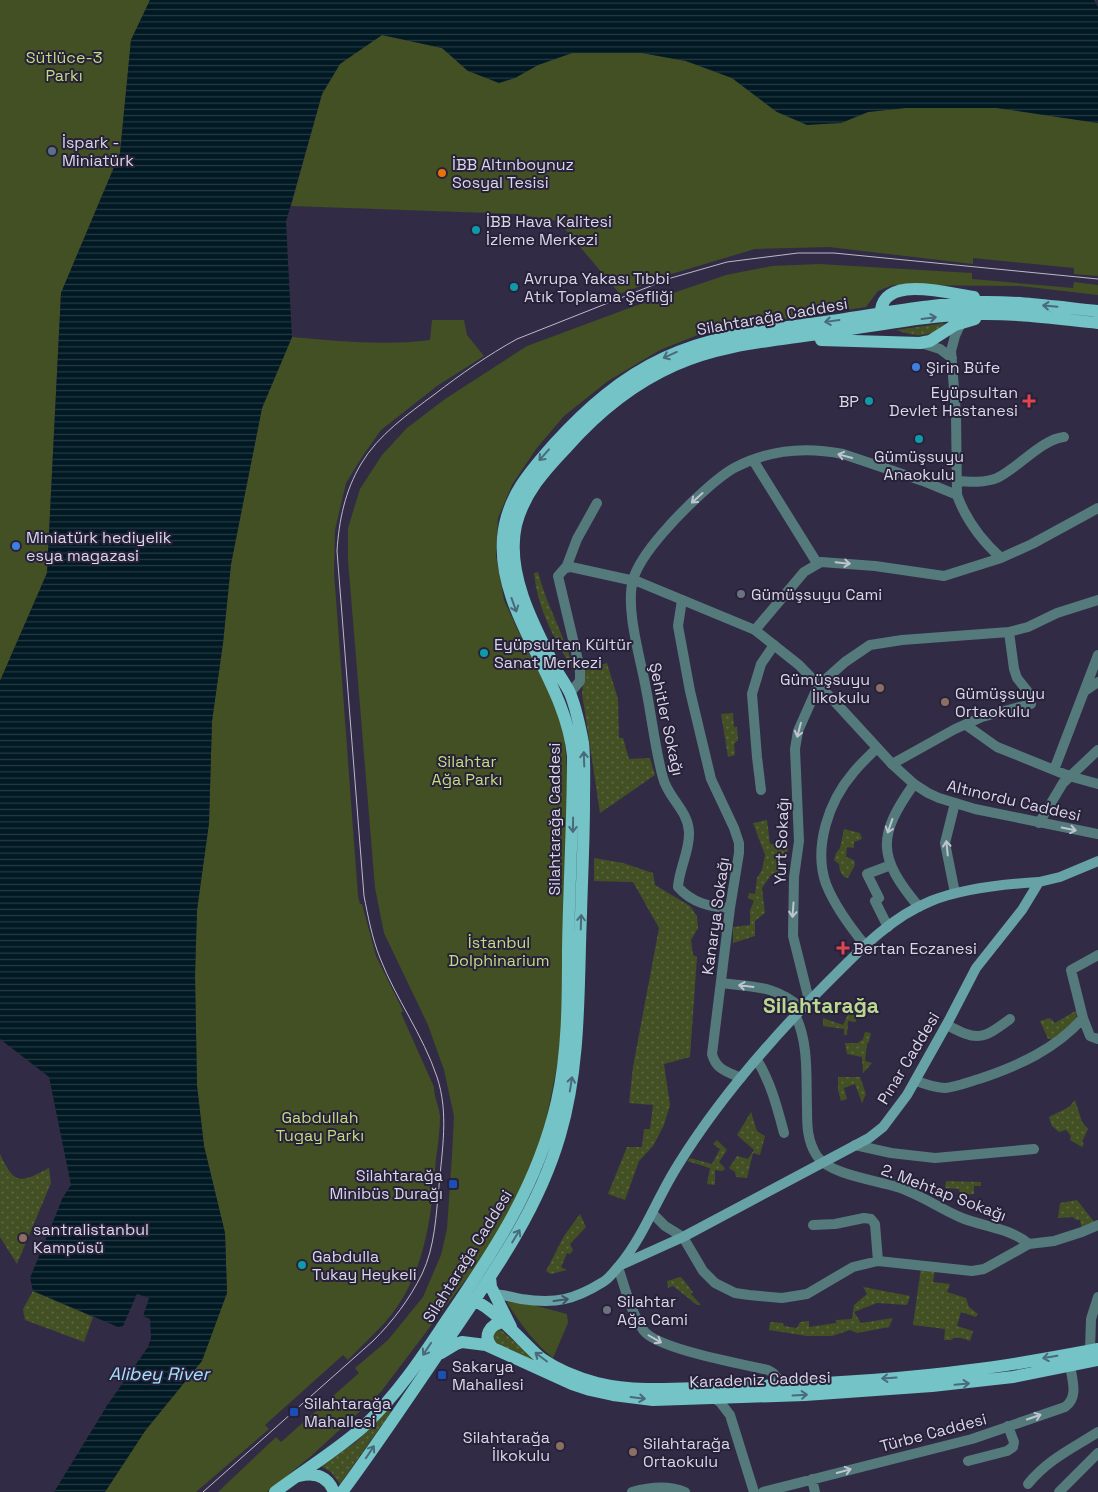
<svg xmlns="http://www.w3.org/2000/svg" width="1098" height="1492" font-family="'Space Grotesk',sans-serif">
<defs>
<pattern id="grass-dots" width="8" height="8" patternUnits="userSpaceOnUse" patternTransform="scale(1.25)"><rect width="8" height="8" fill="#435023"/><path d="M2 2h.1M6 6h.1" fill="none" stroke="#5e6843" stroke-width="1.8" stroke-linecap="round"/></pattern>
<pattern id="water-rules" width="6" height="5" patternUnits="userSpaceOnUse" patternTransform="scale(1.25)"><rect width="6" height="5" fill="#011923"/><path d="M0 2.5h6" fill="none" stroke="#253a43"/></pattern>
</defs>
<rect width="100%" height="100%" fill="#322b45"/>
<!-- grass -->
<path fill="url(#grass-dots)" d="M945,323C928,339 917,337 896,330Z
M538,572C547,607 566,638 575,673C556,641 538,612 534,573Z
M607,663L618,699L619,738H623L629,759L650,758L655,775L600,813L582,693L585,669Z
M733,713L734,727H737L738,740L734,744L735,755L728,757L721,714Z
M767,820L770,844L787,845L788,851L781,856L780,871L771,875L762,888L765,913L755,921V936L733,943V927L750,925V910L754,901L748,898L749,893L755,894L757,878L762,870L765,855L753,823Z
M844,829L860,833L862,839L854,842V848L847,847L846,857L854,860L855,865L848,878L844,877L840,871L839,864L834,860L836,853L840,848Z
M594,858L623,863L653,873L655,885L690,906L697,916L698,928L691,940L693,955L697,957L690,1057L664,1064L670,1105L664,1125L653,1146L639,1161L625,1200L608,1194L627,1147H642L644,1129H650L653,1105L629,1103L633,1067L659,928L633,882L594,881Z
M854,1002L856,1022L848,1021L847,1035H844V1029L823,1026V1018L843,1025Z
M1077,1010L1076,1021L1057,1039H1048L1040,1021L1050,1018L1055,1023Z
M865,1032L871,1033L869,1042L867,1044L865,1061L872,1063L863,1073L862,1057L847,1054L845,1043H858L863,1039Z
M838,1077H860L866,1094L862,1103L855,1084L844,1088L847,1099L841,1101L838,1090Z
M1075,1100L1082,1122L1088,1129L1082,1142L1084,1144L1082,1147L1070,1140L1071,1136L1066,1130L1059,1132L1052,1126L1049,1117L1069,1107Z
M751,1112L757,1131L765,1136L760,1155L753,1153L747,1178L736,1177L735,1172L729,1168L737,1156L748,1159L754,1150L737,1135Z
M717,1140L727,1150L719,1162L725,1168L723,1171L715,1170V1185L707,1184L710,1168L687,1161L690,1158L712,1164L720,1149L713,1144Z
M0,1154C15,1186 20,1183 49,1168L51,1183L17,1264L0,1237Z
M946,1181L981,1182V1186H974V1194L960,1195L959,1189L945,1188Z
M1077,1200L1095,1223L1082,1230L1080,1220H1076L1073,1217L1058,1218L1060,1203Z
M580,1214L586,1227L570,1244L573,1250L570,1254L567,1253L561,1267L567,1270L551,1274L546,1271L564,1236Z
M921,1268L935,1270L933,1282L950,1284L947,1292L966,1298L969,1307L978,1314L976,1317L961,1312L957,1326L973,1331L970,1341C963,1339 957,1335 951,1340H944L945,1329L913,1325Z
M681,1277L693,1292L691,1294L701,1305H697L673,1286L668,1288L667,1281Z
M863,1287L910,1296L907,1305L877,1303L854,1312L861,1323L893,1318L889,1327L857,1333L850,1330L832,1336H807L769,1330L770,1322L783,1323L784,1326L797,1328L800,1322L809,1321V1327L836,1323V1320L852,1319L854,1305L867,1294Z
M33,1291L93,1317L84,1342L25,1320L23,1309Z
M500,1329L537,1361L536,1364L506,1350L494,1341V1334Z
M387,1410L391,1412L340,1484L331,1472L321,1466L356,1442Z"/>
<!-- green -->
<path fill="#435023" d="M0,0H150L131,40L120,153L61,293L47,573L0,681Z
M382,35L442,48L468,71L515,78L538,65L572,53H642L686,61L732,78L777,112L841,123L868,112L905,108H997L1098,123V276L1074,274V268L973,258V264L829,247L755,249L668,275L620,294L558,221L515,214L291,206L322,94L341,62Z
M819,264L972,273V279L1073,288L1074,282L1098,285V295L1020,286L893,285L878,291L866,307L708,331L660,350L608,381L564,416L536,449L512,485L498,518L496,556L504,600L526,648L544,680L558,714L565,737L569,817L560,1051L544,1131L529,1173L489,1249L380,1393L310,1457L267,1492H218L276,1437L281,1442L359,1373L355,1368L388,1340L423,1297L441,1255L447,1229L452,1156L454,1116L444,1070L428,1025L384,933L375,888L348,560V528L360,489L382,455L407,428L445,399L527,346L632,307L726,275L772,266Z
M432,320H464L467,335L484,356L437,386L381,430L362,457L346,483L335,530L334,572L358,896L360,904H362L376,956L403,1011L401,1013L434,1087C434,1097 439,1106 440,1116C440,1130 438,1145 436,1158C432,1210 427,1263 397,1307C384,1326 364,1343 348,1360L343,1355L265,1425L269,1429L196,1492H105L215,1324L227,1293L225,1233L204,1146L197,1086L195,975L197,910L209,823L212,721L223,643L231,564L262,408L292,337C338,341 384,346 430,340Z
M508,1301H518L567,1314L568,1323L553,1358C534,1343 520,1323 507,1303Z"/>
<!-- water -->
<path fill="url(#water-rules)" d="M150,0H1094L1098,7V123L997,108H905L868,112L841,123L807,125L777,112L732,78L686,61L642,53H572L538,65L515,78L499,83L468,71L442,48L382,35L340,64L322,94L286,222L292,337L262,408L231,564L223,643L212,721L209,823L197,910L195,975L197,1086L204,1146L225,1233L227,1293L202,1361L145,1431L105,1492H54L108,1404L148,1347L151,1338L150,1319L143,1316L149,1298L137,1294L123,1326L118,1327L33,1291L30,1278L63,1197L71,1185L49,1077L0,1039V681L47,573L61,293L120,153L131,40Z"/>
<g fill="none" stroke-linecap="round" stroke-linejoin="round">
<!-- minor -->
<path stroke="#557a7b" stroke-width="10" d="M961,323L955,336L951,351L956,414L957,495C966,520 981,540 1001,558
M921,343L940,349L952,358
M753,460L817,563
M957,481C970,482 985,483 997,478C1018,468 1042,439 1064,437
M566,568L577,539L597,503
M682,600L678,626L690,691L711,779L734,828L739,843V853L730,908L712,1054C716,1070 728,1072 741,1078
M755,630L804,572L821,562L875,566L944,576L1001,558L1032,544L1098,508
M1009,632L1014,669L1017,678L1029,693
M1085,691L1098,682
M966,725L997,747L1069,776L1098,784
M892,764L955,729L982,717L1031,704
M1054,770L1098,655
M914,784C877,836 877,857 919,907
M761,790L757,757L752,694L761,664L774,645
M955,803L945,843L955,893
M1039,823L1063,783L1098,750
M730,908C710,907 692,903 678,887C679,869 690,850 689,832C688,810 668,798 663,778C655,749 652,718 646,689C641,660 625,609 633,580C640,553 682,511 703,492C713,483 724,473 736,467C769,450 807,447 843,454L923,481L957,495
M888,927L875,901L879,898L867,874L891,865
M865,945C851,928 834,904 826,884C813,847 829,801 853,773C860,764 869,756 877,748
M1098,955L1071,970L1083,1018L1090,1036L1098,1039
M721,983C753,987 775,985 801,1008
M809,1000L793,936L794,877L799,841L795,749L798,731L818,686L845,662L870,645L902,640L1009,632L1028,627L1057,613L1098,600
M795,1015C809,1042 806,1078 807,1108C807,1125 807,1141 817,1156C830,1175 876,1180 897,1187C920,1194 940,1209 962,1218C985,1227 1010,1228 1029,1244
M947,1025C977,1041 982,1040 1010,1019
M757,1060C771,1083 777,1107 784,1133
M916,1081C925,1084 935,1088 945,1088C957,1087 968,1082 979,1079C1018,1066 1056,1049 1083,1018
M855,1145L891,1153L935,1158L1034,1149
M652,1213L665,1226L683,1237L703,1271L715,1283L735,1293L749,1295L782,1298L807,1294L853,1267L878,1261L972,1271L984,1269L1029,1244L1054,1241L1082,1232L1098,1225
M813,1225L835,1224L864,1218L871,1219L875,1224L878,1261
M618,1267C625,1288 631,1313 644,1331C658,1349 742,1364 768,1370L773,1373L784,1386
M1090,1350L1091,1319L1098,1297
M714,1398L720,1402L730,1415L754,1492
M968,1461L1007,1451L1013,1447L1014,1442L1008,1426
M812,1479L815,1492
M1028,1484C1047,1460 1073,1448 1098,1432
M632,1492C650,1487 668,1485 685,1492
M763,1492L972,1439L1065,1407C1079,1397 1072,1380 1070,1365
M1059,1492L1098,1453"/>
<!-- tertiary -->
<path stroke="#557a7b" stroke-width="10" d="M570,693L580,681V669L558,576L565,568L571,567L639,582L755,630L799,665L836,703L892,764L914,784L928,793L939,798L975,809L1098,834"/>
<!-- secondary -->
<path stroke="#67a3a6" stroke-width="10" d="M621,1265L683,1237L869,1138L883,1127L907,1095L948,1022L976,968L1022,910L1039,882L1060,877L1098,861
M495,1294C504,1295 512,1297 521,1299C556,1304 574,1300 603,1282C610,1278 614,1271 619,1266C644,1236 657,1198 678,1165C719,1099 771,1039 826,984C857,953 889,918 931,901C963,888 1005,884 1039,882"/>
<!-- primary -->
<path stroke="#73c3c7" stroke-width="12" d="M881,320C875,272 946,293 974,297
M821,340L920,343L930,341L955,325L975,319
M490,1277L491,1287L511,1327
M466,1299C488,1299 524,1345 542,1359C558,1370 578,1378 597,1383C638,1393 681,1388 722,1387C805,1385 889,1381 971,1370C1014,1365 1056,1357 1098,1349
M493,1348C482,1337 489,1324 504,1322
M441,1353L456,1344L462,1342L486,1345L572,1384L590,1390L613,1395L653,1400L805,1395L932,1386L1013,1377L1098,1360
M299,1476C315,1472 328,1476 334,1492
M275,1492C304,1470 336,1451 363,1427C396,1396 421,1359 446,1321C494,1251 538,1185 557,1101C568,1053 568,1000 568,950C569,885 573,821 573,756C566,679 497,615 503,538C506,498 530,471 555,443C587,408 621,378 664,358C712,335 766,330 817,323C852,318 887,312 923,307C941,305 959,302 978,302C1018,301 1058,307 1098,311
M342,1492C376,1446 408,1398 440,1351C486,1283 537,1215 560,1135C581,1064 578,988 581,914C582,877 584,840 584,803C584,783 585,762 583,743C580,727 576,708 570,693C566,685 561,678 557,671C535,628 505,574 516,525C524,493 545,470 567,447C598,412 632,384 675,365C719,345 770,341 817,334C871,327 924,315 978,314C1018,313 1058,319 1098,323"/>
<!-- tram -->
<path stroke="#bdb9cb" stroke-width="1" d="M203,1492L373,1341C393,1321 409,1300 422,1274C435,1247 436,1215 439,1186C442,1150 449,1113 437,1077C423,1035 396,999 380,958C372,938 368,916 364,896L337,551C339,520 345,491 361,464C378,435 408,414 435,394C461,374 488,355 517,339L671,278L727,262L798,253H834L1098,279"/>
</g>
<!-- one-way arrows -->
<defs><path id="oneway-shaft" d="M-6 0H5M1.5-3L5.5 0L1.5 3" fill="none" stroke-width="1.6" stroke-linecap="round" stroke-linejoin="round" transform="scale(1.25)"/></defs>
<g stroke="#4a6a79">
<use href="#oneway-shaft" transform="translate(1050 306) rotate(-175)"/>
<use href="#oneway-shaft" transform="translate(929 318) rotate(-7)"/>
<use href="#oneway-shaft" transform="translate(832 321) rotate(172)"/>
<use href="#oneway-shaft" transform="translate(670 355) rotate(156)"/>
<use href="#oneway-shaft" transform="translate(544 455) rotate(132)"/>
<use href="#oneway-shaft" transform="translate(514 605) rotate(70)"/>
<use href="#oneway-shaft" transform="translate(584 759) rotate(-92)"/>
<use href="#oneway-shaft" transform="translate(573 825) rotate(91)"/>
<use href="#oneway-shaft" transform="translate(581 922) rotate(-88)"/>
<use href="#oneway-shaft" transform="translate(571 1084) rotate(-81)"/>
<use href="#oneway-shaft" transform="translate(516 1236) rotate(-59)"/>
<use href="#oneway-shaft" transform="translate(427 1349) rotate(124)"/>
<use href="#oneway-shaft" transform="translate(541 1357) rotate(-143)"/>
<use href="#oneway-shaft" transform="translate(1050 1357) rotate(170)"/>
<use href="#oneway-shaft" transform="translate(889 1378) rotate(176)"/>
<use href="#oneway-shaft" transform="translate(962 1384) rotate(-5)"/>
<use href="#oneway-shaft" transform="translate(800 1395) rotate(-3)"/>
<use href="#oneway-shaft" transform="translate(638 1398) rotate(7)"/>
<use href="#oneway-shaft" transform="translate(370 1452) rotate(-56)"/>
</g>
<g stroke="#bfc4d1">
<use href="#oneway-shaft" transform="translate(845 456) rotate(-165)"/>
<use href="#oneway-shaft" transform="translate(697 498) rotate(138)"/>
<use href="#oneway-shaft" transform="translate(843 563) rotate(6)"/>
<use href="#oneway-shaft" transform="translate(799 730) rotate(105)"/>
<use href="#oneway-shaft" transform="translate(890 826) rotate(109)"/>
<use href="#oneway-shaft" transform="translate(1069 829) rotate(11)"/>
<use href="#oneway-shaft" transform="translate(947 848) rotate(-96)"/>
<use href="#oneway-shaft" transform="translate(793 910) rotate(94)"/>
<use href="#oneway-shaft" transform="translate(746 986) rotate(-173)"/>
<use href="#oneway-shaft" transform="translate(655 1339) rotate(30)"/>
<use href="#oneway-shaft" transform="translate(1034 1417) rotate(-19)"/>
<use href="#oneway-shaft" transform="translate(844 1471) rotate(-15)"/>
</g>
<use stroke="#415565" href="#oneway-shaft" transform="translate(561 1300) rotate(-8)"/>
<!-- markers -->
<circle fill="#5c6f8a" stroke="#28213a" stroke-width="2" cx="52" cy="151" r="5"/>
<circle fill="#e8710a" stroke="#28213a" stroke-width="2" cx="442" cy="173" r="5"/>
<g fill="#0f9aa8" stroke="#28213a" stroke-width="2">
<circle cx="476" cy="230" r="5"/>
<circle cx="514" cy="287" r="5"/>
<circle cx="869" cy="401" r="5"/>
<circle cx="919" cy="439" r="5"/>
<circle cx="484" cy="653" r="5"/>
<circle cx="302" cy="1265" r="5"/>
</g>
<g fill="#3f7fe0" stroke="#28213a" stroke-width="2">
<circle cx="916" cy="367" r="5"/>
<circle cx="16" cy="546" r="5"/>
</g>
<g fill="#e0444e" stroke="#28213a" stroke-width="2">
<path d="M1026.5 393.5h5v5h5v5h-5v5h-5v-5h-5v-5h5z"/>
<path d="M840.5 940.5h5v5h5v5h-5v5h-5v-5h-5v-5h5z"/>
</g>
<g fill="#6b7280" stroke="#28213a" stroke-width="2">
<circle cx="741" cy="594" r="5"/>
<circle cx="607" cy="1310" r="5"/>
</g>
<g fill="#8d6e63" stroke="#28213a" stroke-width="2">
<circle cx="880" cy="688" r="5"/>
<circle cx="945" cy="702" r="5"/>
<circle cx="23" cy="1238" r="5"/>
<circle cx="560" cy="1446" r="5"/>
<circle cx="633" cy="1452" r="5"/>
</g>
<g fill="#1a4fb4" stroke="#28213a" stroke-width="2">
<rect x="448" y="1179" width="10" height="10" rx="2.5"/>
<rect x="437" y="1370" width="10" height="10" rx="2.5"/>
<rect x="289" y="1407" width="10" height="10" rx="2.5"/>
</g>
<g text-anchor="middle" stroke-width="4" stroke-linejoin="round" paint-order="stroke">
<!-- park labels -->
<g font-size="16" fill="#c2dd80" stroke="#28213a">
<text x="64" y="63">Sütlüce-3<tspan x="64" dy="18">Parkı</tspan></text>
<text x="467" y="767">Silahtar<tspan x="467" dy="18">Ağa Parkı</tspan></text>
<text x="499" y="948">İstanbul<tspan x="499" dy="18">Dolphinarium</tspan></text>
<text x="320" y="1123">Gabdullah<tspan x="320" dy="18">Tugay Parkı</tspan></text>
</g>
<!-- poi labels -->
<g font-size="16" fill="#d9d6e6" stroke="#28213a" text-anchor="start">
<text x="62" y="148">İspark -<tspan x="62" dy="18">Miniatürk</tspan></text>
<text x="452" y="170">İBB Altınboynuz<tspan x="452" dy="18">Sosyal Tesisi</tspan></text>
<text x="486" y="227">İBB Hava Kalitesi<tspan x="486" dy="18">İzleme Merkezi</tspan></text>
<text x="524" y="284">Avrupa Yakası Tıbbi<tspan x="524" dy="18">Atık Toplama Şefliği</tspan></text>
<text x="926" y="373">Şirin Büfe</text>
<text x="1018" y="398" text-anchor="end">Eyüpsultan<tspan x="1018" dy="18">Devlet Hastanesi</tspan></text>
<text x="859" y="407" text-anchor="end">BP</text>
<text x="919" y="462" text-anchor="middle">Gümüşsuyu<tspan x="919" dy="18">Anaokulu</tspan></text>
<text x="26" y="543">Miniatürk hediyelik<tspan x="26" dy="18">esya magazasi</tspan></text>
<text x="751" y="600">Gümüşsuyu Cami</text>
<text x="494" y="650">Eyüpsultan Kültür<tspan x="494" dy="18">Sanat Merkezi</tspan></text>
<text x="870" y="685" text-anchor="end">Gümüşsuyu<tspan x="870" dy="18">İlkokulu</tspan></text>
<text x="955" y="699">Gümüşsuyu<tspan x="955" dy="18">Ortaokulu</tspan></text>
<text x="853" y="954">Bertan Eczanesi</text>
<text x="443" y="1181" text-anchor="end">Silahtarağa<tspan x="443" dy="18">Minibüs Durağı</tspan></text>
<text x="33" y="1235">santralistanbul<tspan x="33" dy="18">Kampüsü</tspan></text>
<text x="312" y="1262">Gabdulla<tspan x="312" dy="18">Tukay Heykeli</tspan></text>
<text x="617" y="1307">Silahtar<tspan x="617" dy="18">Ağa Cami</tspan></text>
<text x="452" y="1372">Sakarya<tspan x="452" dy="18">Mahallesi</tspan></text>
<text x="304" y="1409">Silahtarağa<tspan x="304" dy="18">Mahallesi</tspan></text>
<text x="550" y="1443" text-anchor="end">Silahtarağa<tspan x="550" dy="18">İlkokulu</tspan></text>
<text x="643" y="1449">Silahtarağa<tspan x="643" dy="18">Ortaokulu</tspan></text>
</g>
<!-- street labels -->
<g font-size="16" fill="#d9d6e6" stroke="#28213a">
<text transform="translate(772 316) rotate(-10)" y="6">Silahtarağa Caddesi</text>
<text transform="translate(667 719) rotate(78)" y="6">Şehitler Sokağı</text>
<text transform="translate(1014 800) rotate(13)" y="6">Altınordu Caddesi</text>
<text transform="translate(554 819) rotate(-90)" y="6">Silahtarağa Caddesi</text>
<text transform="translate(781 841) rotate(-88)" y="6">Yurt Sokağı</text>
<text transform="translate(715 916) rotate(-82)" y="6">Kanarya Sokağı</text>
<text transform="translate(908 1058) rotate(-59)" y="6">Pınar Caddesi</text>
<text transform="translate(944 1192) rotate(21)" y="6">2. Mehtap Sokağı</text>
<text transform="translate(467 1256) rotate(-58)" y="6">Silahtarağa Caddesi</text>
<text transform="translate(760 1379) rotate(-2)" y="6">Karadeniz Caddesi</text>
<text transform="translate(933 1432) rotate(-15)" y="6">Türbe Caddesi</text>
</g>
<!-- water labels -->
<g font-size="18" font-style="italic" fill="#a5e1ff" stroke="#28213a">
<text x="159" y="1380">Alibey River</text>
</g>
<!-- district labels -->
<g font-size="21" font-weight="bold" fill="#bbd890" stroke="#28213a">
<text x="821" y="1013">Silahtarağa</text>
</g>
</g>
</svg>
